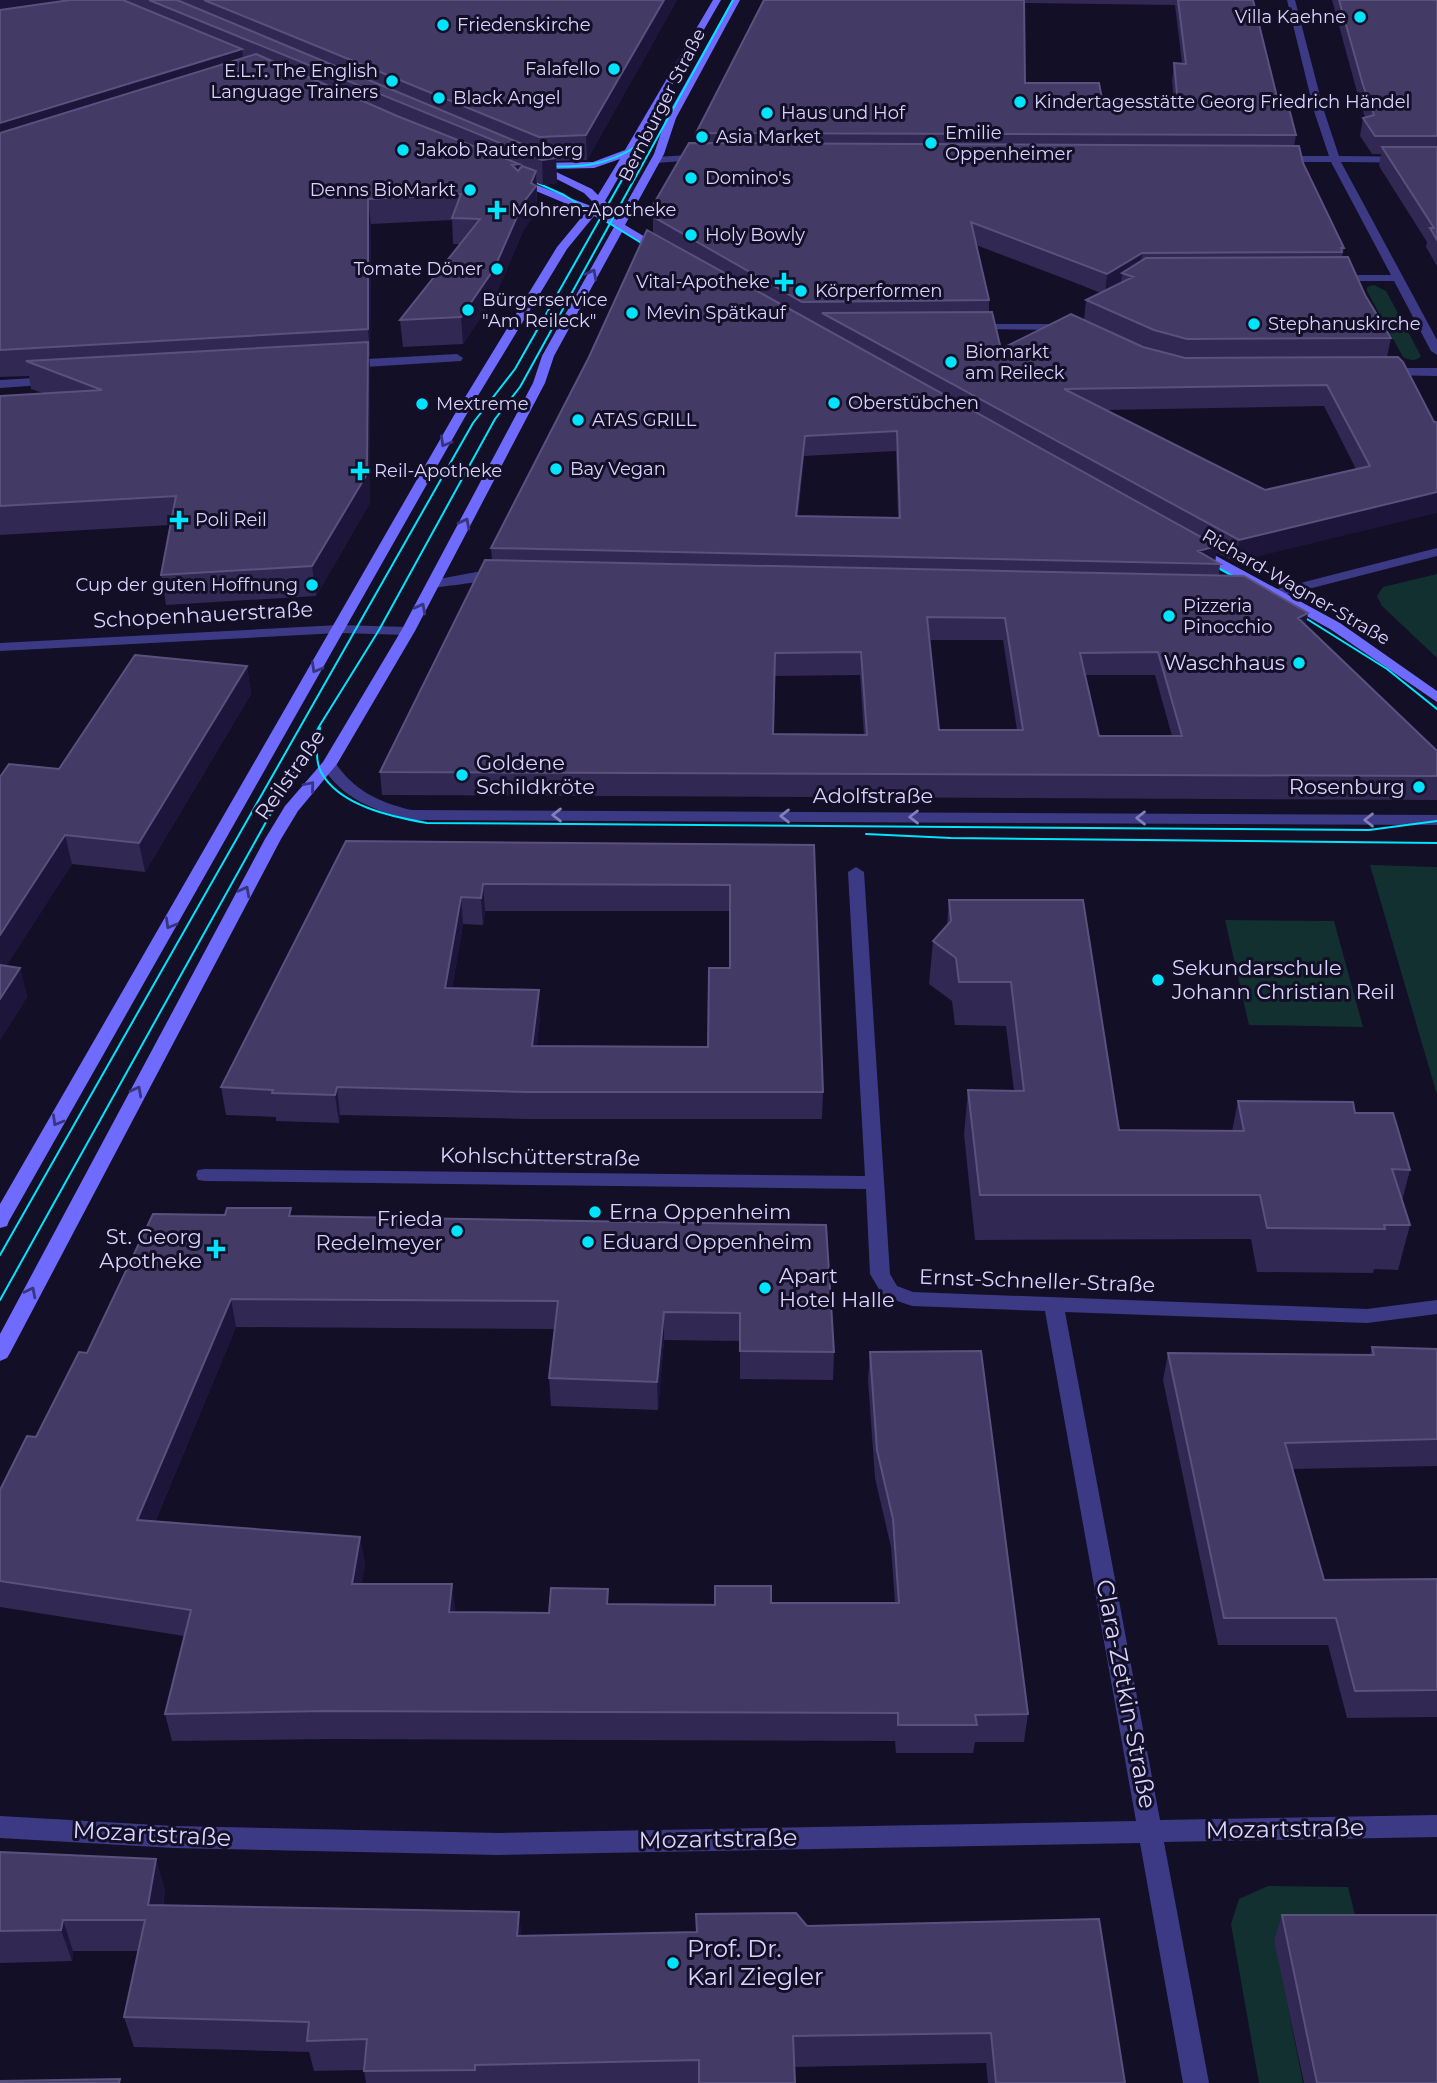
<svg xmlns="http://www.w3.org/2000/svg" width="1437" height="2083" font-family="Montserrat,sans-serif">
<rect width="100%" height="100%" fill="#130f26"/>
<!-- green -->
<path fill="#12302f" d="M1374,285L1386,291L1421,356C1416,362 1409,360 1403,357L1367,291V287Z
M1437,574V658L1382,606L1377,596L1383,587Z
M1370,865L1437,867V1095Z
M1225,920L1334,921L1363,1027L1249,1025Z
M1268,1886L1348,1887L1357,1923L1275,1941L1303,2083H1259L1231,1924L1239,1899Z"/>
<g fill="none" stroke-linecap="round" stroke-linejoin="round">
<!-- street -->
<path fill="#3d3a85" fill-rule="evenodd" d="M1287,0H1295L1324,111L1339,156L1437,157V163L1341,162L1437,340V355L1431,351L1394,281H1335L1329,278L1335,275H1391L1331,162H1280L1275,159L1280,156H1329L1314,111Z
M706,154L711,157L710,159L656,163L651,160L656,157Z
M974,324H1068L1074,327L1068,330L970,329V325Z
M457,354L463,358L461,361L349,368L343,364L349,360Z
M1384,368H1437V376L1380,375V369Z
M52,377L58,381L56,384L0,388V380Z
M1437,548V556L1277,597L1259,595L1252,591L1259,587L1277,589Z
M482,571L499,572L506,576C501,580 445,586 433,588L426,584L433,580Z
M339,625L408,627L415,631L408,635L339,633L0,651V643Z
M329,759L334,761C353,790 378,802 411,810L1437,815V825L411,820C374,810 341,799 321,764Z
M856,867L864,872L890,1274L897,1286L913,1292L1367,1309L1437,1300V1314L1367,1323L1065,1312L1160,1820L1437,1815V1837L1164,1842L1209,2083H1183L1140,1843L498,1855L174,1848L0,1838V1816L174,1826L498,1833L1136,1821L1045,1311L912,1306L883,1296L870,1274L866,1189L205,1181L198,1180L196,1175L198,1170L205,1169L865,1176L848,872Z"/>
<!-- secondary -->
<path fill="#6f6bff" fill-rule="evenodd" d="M713,0H721L605,201L612,209L607,212L599,210L617,220L654,154L666,118L732,0H740L676,118L664,154L625,225L667,250L658,252L622,232L554,356L545,383L415,631L337,764L298,811L281,839L10,1353L7,1358L0,1361V1334L265,839L285,806L323,762L401,631L533,383L542,356L614,227L594,216L567,249L465,417L9,1221L7,1226L0,1228V1204L453,417L557,247L586,212L512,181L521,179L591,206L593,202L584,193L531,166L536,163L593,162L625,150ZM620,159L598,195L592,189L550,169L594,168Z
M1196,545L1340,623L1437,691V702L1330,629L1191,552L1189,549Z"/>
<!-- tram -->
<path stroke="#00e5ff" stroke-width="2" d="M538,166C575,168 607,167 638,145
M526,178L564,195L659,254
M1202,559L1251,586
M1291,609L1387,669L1437,709
M320,728C318,741 314,759 321,772C339,806 393,817 427,823L1369,830L1437,821
M866,834L951,838L1437,843
M0,1255L473,423L515,369L653,125
M0,1300L320,725L379,630L495,419L520,387L733,0"/>
</g>
<!-- wall -->
<path fill="#312854" fill-rule="evenodd" d="M0,0H677L587,160L556,161L557,183L543,185L537,183V212L524,229L495,296L463,344L403,347L400,320L460,244H453L452,220L371,224L370,356H369L370,369V503L316,596L166,605L161,575L170,525L0,535V396L43,393L31,389L29,376L0,377Z
M764,0H1253L1277,97L1296,135L1294,146L1344,248L1342,257L1391,338L1387,357L1434,422L1235,562L1216,552L1215,561L1220,564L1219,576L1306,625L1437,751V800L382,795L380,772L492,560L491,548L653,233V205L696,143V133ZM1024,3L1175,5L1182,63H1174L1172,81L1174,104H1103L1025,83ZM976,245L1068,280L1101,293L1086,300L1084,320L1001,349L989,312V300ZM1324,406L1356,469L1265,490L1106,410ZM896,451L898,518L798,516L804,456ZM929,640H1003L1017,730H939ZM860,675L864,735L773,734L775,676ZM1085,675H1155L1172,736H1099Z
M1332,0H1437V266L1426,247L1427,242L1379,166L1381,154H1372L1360,136L1363,118L1365,117L1360,103Z
M247,666L251,694L145,872L72,864L6,966L20,968L27,997L0,1040V777L59,769Z
M346,841L814,845L823,1092L822,1119H529L340,1115L339,1123L276,1121V1117L226,1115L221,1087ZM485,911H730V968L708,1047L537,1046L540,1017L452,988L463,924L483,925Z
M949,900H1083L1119,1130L1232,1131L1238,1101L1355,1113L1410,1170L1402,1201L1410,1225L1398,1270L1374,1269L1373,1273L1257,1272L1251,1239L975,1240L964,1134L968,1090L1014,1091L1006,1026L955,1025L952,1001L929,984L933,941L947,925Z
M292,1216L826,1225L834,1352L833,1380L740,1379V1341L664,1340L658,1410L551,1406L549,1378L555,1329L236,1327L155,1522L360,1537L365,1565L361,1584L456,1612L549,1613L608,1604L895,1603L891,1547L875,1478L868,1380L870,1352L1028,1714L1024,1742H975L973,1753H896L895,1741L330,1739L172,1741L165,1714L184,1636L0,1607V1490L36,1437L87,1353Z
M1372,1347L1437,1349V1466L1293,1469L1324,1580L1437,1579V1717L1347,1718L1328,1645H1218L1163,1380L1168,1353L1370,1355Z
M0,1852L156,1859L165,1891L163,1906L519,1912L521,1936L696,1932V1914L807,1926L1125,2083H988L986,2063L794,2067L795,2083H366L364,2070L314,2071L309,2052L134,2047L124,2017L138,1951H73L72,1961L0,1963Z
M1282,1915L1437,2083H1304L1274,1940Z"/>
<!-- shaded-wall -->
<path fill="#1d163a" d="M0,0H92L0,22Z
M664,0H677L587,160L586,135Z
M242,49L245,72L0,149V123Z
M556,158L557,183L543,185L542,160Z
M519,164L520,189L512,165Z
M536,171L537,212L524,229L495,296L463,344L461,317L523,203Z
M368,199L371,224L370,356L368,329Z
M1142,253L1140,273L1133,277L1122,273L1121,285L1105,294L1107,274Z
M368,342L370,369V503L316,596L312,566Z
M805,436L804,456L795,537L796,516Z
M1437,492V513L1235,562L1239,540Z
M1217,546L1215,564L1198,551Z
M1308,613L1304,636L1298,618Z
M247,666L251,694L145,872L139,843Z
M65,835L72,864L0,976V935Z
M483,884L485,911L483,925L481,898Z
M461,897L463,924L447,1015L445,988Z
M20,968L27,997L0,1040V999Z
M539,990L540,1017L534,1074L532,1046Z
M337,1087L340,1115L339,1123L335,1095Z
M231,1299L236,1327L144,1548L137,1520Z
M664,1312V1340L658,1410L657,1382Z
M360,1537L365,1565L357,1612L352,1584Z
M452,1584L456,1612H449Z
M156,1859L165,1891L157,1936L148,1905Z
M519,1912L522,1943L517,1936Z
M63,1920L73,1951L72,1961L61,1930Z"/>
<!-- building -->
<path fill="#433a66" stroke="#5a527e" stroke-width="2" fill-rule="evenodd" d="M70,0H123L242,49L0,123V10Z
M149,0H177L556,158L542,160Z
M204,0H664L586,135L539,137Z
M764,0H1024L1025,83H1099L1103,104H1178L1174,63L1186,64L1178,0H1253L1277,97H1286L1296,135L696,133Z
M1339,0H1437V136H1375L1363,118L1374,115L1363,85Z
M256,54L397,116L519,164L512,165L518,171L522,166L536,171L531,183L536,186L523,203L494,269L461,317L400,320L480,219L452,218L461,194L368,199V329L0,350V133Z
M689,143L1299,146L1303,163L1344,248H1341L1342,252L1142,253L1107,274L971,222L989,300L802,302L652,216L657,206L653,205Z
M1382,147H1437V240L1430,228H1434Z
M647,230L1217,546L1198,551L1220,564L491,548L589,357ZM897,431L900,518L796,516L805,436Z
M1348,257L1365,295L1391,338L1187,339L1154,330L1086,300L1133,277L1122,273L1146,258Z
M992,312L1001,349L1071,314L1143,347L1185,358L1398,357L1403,362L1434,422H1436L1437,423V492L1239,540L822,313ZM1327,385L1370,466L1265,490L1064,389Z
M368,342L367,474L312,566L161,575L176,496L0,506V396L102,390L26,361Z
M485,560L1244,576L1308,613L1298,618L1437,751V776L380,772ZM927,617L1005,618L1023,730H939ZM861,652L867,735L773,734L775,653ZM1158,652L1182,736H1099L1080,653Z
M135,655L247,666L139,843L65,835L0,935V777L9,764L59,769Z
M346,841L814,845L823,1092H527L337,1087L335,1095L272,1093L273,1090L221,1087ZM483,884L730,885V968H709L708,1047L532,1046L539,990L445,988L461,897L481,898Z
M949,900H1083L1119,1130L1244,1131L1238,1101L1353,1102L1355,1113H1393L1410,1170L1392,1169L1410,1225H1384L1385,1229L1267,1228L1260,1195H980L968,1090L1024,1091L1011,982H959L956,958L933,941L951,921Z
M0,965L20,968L0,999Z
M227,1208H291L289,1216L826,1225L834,1352L740,1351V1313L664,1312L657,1382L549,1378L558,1301L231,1299L137,1520L360,1537L352,1584H452L449,1612L549,1613L551,1588L608,1589L607,1604L715,1605V1586H771V1603H899L893,1519L877,1450L870,1352L981,1351L1028,1714L975,1715L977,1725H898V1713L325,1711L165,1714L191,1610L0,1581V1490L27,1436L36,1437L79,1352L87,1353L153,1214L225,1215Z
M1372,1347L1437,1349V1439L1285,1443L1324,1580L1437,1579V1690L1355,1691L1336,1618H1224L1168,1353L1374,1355Z
M0,1852L156,1859L148,1905L519,1912L517,1936L697,1932L696,1914L796,1913L807,1926L1099,1919L1125,2083H996L991,2033L793,2036L795,2083H699V2060L475,2065V2070L364,2071L367,2039L307,2041L309,2022L124,2017L145,1920H63L61,1930L0,1931Z
M1282,1915H1437V2083H1317Z
M120,2079L119,2083H0V2081Z"/>
<!-- one-way arrows -->
<defs><path id="oneway-chevron" d="M-2-3.5L2.5 0L-2 3.5" fill="none" stroke-width="1.6" stroke-linecap="round" stroke-linejoin="round" transform="scale(1.75)"/></defs>
<g stroke="#38347d">
<use href="#oneway-chevron" transform="translate(592 274) rotate(-62)"/>
<use href="#oneway-chevron" transform="translate(445 442) rotate(120)"/>
<use href="#oneway-chevron" transform="translate(465 523) rotate(-62)"/>
<use href="#oneway-chevron" transform="translate(421 608) rotate(-62)"/>
<use href="#oneway-chevron" transform="translate(316 668) rotate(120)"/>
<use href="#oneway-chevron" transform="translate(310 786) rotate(-50)"/>
<use href="#oneway-chevron" transform="translate(245 891) rotate(-62)"/>
<use href="#oneway-chevron" transform="translate(170 924) rotate(120)"/>
<use href="#oneway-chevron" transform="translate(137 1091) rotate(-62)"/>
<use href="#oneway-chevron" transform="translate(57 1121) rotate(120)"/>
<use href="#oneway-chevron" transform="translate(31 1292) rotate(-63)"/>
</g>
<g stroke="#837fbc">
<use href="#oneway-chevron" transform="translate(557 815) rotate(-180)"/>
<use href="#oneway-chevron" transform="translate(785 816) rotate(-180)"/>
<use href="#oneway-chevron" transform="translate(914 817) rotate(-180)"/>
<use href="#oneway-chevron" transform="translate(1141 818) rotate(-180)"/>
<use href="#oneway-chevron" transform="translate(1369 820) rotate(-180)"/>
</g>
<!-- markers -->
<g fill="#00e5ff" stroke="#130f26" stroke-width="2.5">
<circle cx="1360" cy="17" r="7"/>
<circle cx="443" cy="25" r="7"/>
<circle cx="614" cy="69" r="7"/>
<circle cx="392" cy="81" r="7"/>
<circle cx="439" cy="98" r="7"/>
<circle cx="1020" cy="102" r="7"/>
<circle cx="767" cy="113" r="7"/>
<circle cx="702" cy="137" r="7"/>
<circle cx="931" cy="143" r="7"/>
<circle cx="403" cy="150" r="7"/>
<circle cx="691" cy="178" r="7"/>
<circle cx="470" cy="190" r="7"/>
<path d="M493.5 199.5h7v7h7v7h-7v7h-7v-7h-7v-7h7z"/>
<circle cx="691" cy="235" r="7"/>
<circle cx="497" cy="269" r="7"/>
<path d="M780.5 271.5h7v7h7v7h-7v7h-7v-7h-7v-7h7z"/>
<circle cx="801" cy="291" r="7"/>
<circle cx="468" cy="310" r="7"/>
<circle cx="632" cy="313" r="7"/>
<circle cx="1254" cy="324" r="7"/>
<circle cx="951" cy="362" r="7"/>
<circle cx="834" cy="403" r="7"/>
<circle cx="422" cy="404" r="7"/>
<circle cx="578" cy="420" r="7"/>
<circle cx="556" cy="469" r="7"/>
<path d="M356.5 460.5h7v7h7v7h-7v7h-7v-7h-7v-7h7z"/>
<path d="M175.5 509.5h7v7h7v7h-7v7h-7v-7h-7v-7h7z"/>
<circle cx="312" cy="585" r="7"/>
<circle cx="1169" cy="616" r="7"/>
<circle cx="1299" cy="663" r="7"/>
<circle cx="462" cy="775" r="7"/>
<circle cx="1419" cy="787" r="7"/>
<circle cx="1158" cy="980" r="7"/>
<circle cx="595" cy="1212" r="7"/>
<circle cx="457" cy="1231" r="7"/>
<circle cx="588" cy="1242" r="7"/>
<path d="M212.5 1238.5h7v7h7v7h-7v7h-7v-7h-7v-7h7z"/>
<circle cx="765" cy="1288" r="7"/>
<circle cx="673" cy="1963" r="7"/>
</g>
<g text-anchor="middle" stroke-width="6" stroke-linejoin="round" paint-order="stroke">
<!-- far-poi labels -->
<g font-size="18" fill="#d9d4ff" stroke="#130f26" text-anchor="start">
<text x="1346" y="23" text-anchor="end">Villa Kaehne</text>
<text x="457" y="31">Friedenskirche</text>
<text x="600" y="75" text-anchor="end">Falafello</text>
<text x="378" y="77" text-anchor="end">E.L.T. The English<tspan x="378" dy="21">Language Trainers</tspan></text>
<text x="453" y="104">Black Angel</text>
<text x="1034" y="108">Kindertagesstätte Georg Friedrich Händel</text>
<text x="781" y="119">Haus und Hof</text>
<text x="945" y="139">Emilie<tspan x="945" dy="21">Oppenheimer</tspan></text>
<text x="716" y="143">Asia Market</text>
<text x="417" y="156">Jakob Rautenberg</text>
<text x="705" y="184">Domino's</text>
<text x="456" y="196" text-anchor="end">Denns BioMarkt</text>
<text x="511" y="216">Mohren-Apotheke</text>
<text x="705" y="241">Holy Bowly</text>
<text x="483" y="275" text-anchor="end">Tomate Döner</text>
<text x="770" y="288" text-anchor="end">Vital-Apotheke</text>
<text x="815" y="297">Körperformen</text>
<text x="482" y="306">Bürgerservice<tspan x="482" dy="21">"Am Reileck"</tspan></text>
<text x="646" y="319">Mevin Spätkauf</text>
<text x="1268" y="330">Stephanuskirche</text>
<text x="965" y="358">Biomarkt<tspan x="965" dy="21">am Reileck</tspan></text>
<text x="848" y="409">Oberstübchen</text>
<text x="436" y="410">Mextreme</text>
<text x="592" y="426">ATAS GRILL</text>
<text x="570" y="475">Bay Vegan</text>
<text x="374" y="477">Reil-Apotheke</text>
<text x="195" y="526">Poli Reil</text>
<text x="298" y="591" text-anchor="end">Cup der guten Hoffnung</text>
<text x="1183" y="612">Pizzeria<tspan x="1183" dy="21">Pinocchio</tspan></text>
</g>
<!-- far-street labels -->
<g font-size="18" fill="#d9d4ff" stroke="#130f26">
<text transform="translate(662 105) rotate(-63)" y="6">Bernburger Straße</text>
<text transform="translate(1296 587) rotate(30)" y="6">Richard-Wagner-Straße</text>
</g>
<!-- street labels -->
<g font-size="21" fill="#d9d4ff" stroke="#130f26">
<text transform="translate(203 615) rotate(-3)" y="7">Schopenhauerstraße</text>
<text transform="translate(290 775) rotate(-55)" y="7">Reilstraße</text>
<text x="873" y="803">Adolfstraße</text>
<text transform="translate(540 1157) rotate(1)" y="7">Kohlschütterstraße</text>
<text transform="translate(1037 1281) rotate(2)" y="7">Ernst-Schneller-Straße</text>
</g>
<!-- poi labels -->
<g font-size="21" fill="#d9d4ff" stroke="#130f26" text-anchor="start">
<text x="1285" y="670" text-anchor="end">Waschhaus</text>
<text x="476" y="770">Goldene<tspan x="476" dy="24">Schildkröte</tspan></text>
<text x="1405" y="794" text-anchor="end">Rosenburg</text>
<text x="1172" y="975">Sekundarschule<tspan x="1172" dy="24">Johann Christian Reil</tspan></text>
<text x="609" y="1219">Erna Oppenheim</text>
<text x="443" y="1226" text-anchor="end">Frieda<tspan x="443" dy="24">Redelmeyer</tspan></text>
<text x="202" y="1244" text-anchor="end">St. Georg<tspan x="202" dy="24">Apotheke</tspan></text>
<text x="602" y="1249">Eduard Oppenheim</text>
<text x="779" y="1283">Apart<tspan x="779" dy="24">Hotel Halle</tspan></text>
</g>
<!-- near-street labels -->
<g font-size="24" fill="#d9d4ff" stroke="#130f26">
<text transform="translate(1126 1694) rotate(79)" y="8">Clara-Zetkin-Straße</text>
<text transform="translate(1285 1829) rotate(-1)" y="8">Mozartstraße</text>
<text transform="translate(152 1834) rotate(3)" y="8">Mozartstraße</text>
<text transform="translate(718 1839) rotate(-1)" y="8">Mozartstraße</text>
</g>
<!-- near-poi labels -->
<g font-size="24" fill="#d9d4ff" stroke="#130f26" text-anchor="start">
<text x="687" y="1957">Prof. Dr.<tspan x="687" dy="28">Karl Ziegler</tspan></text>
</g>
</g>
</svg>
